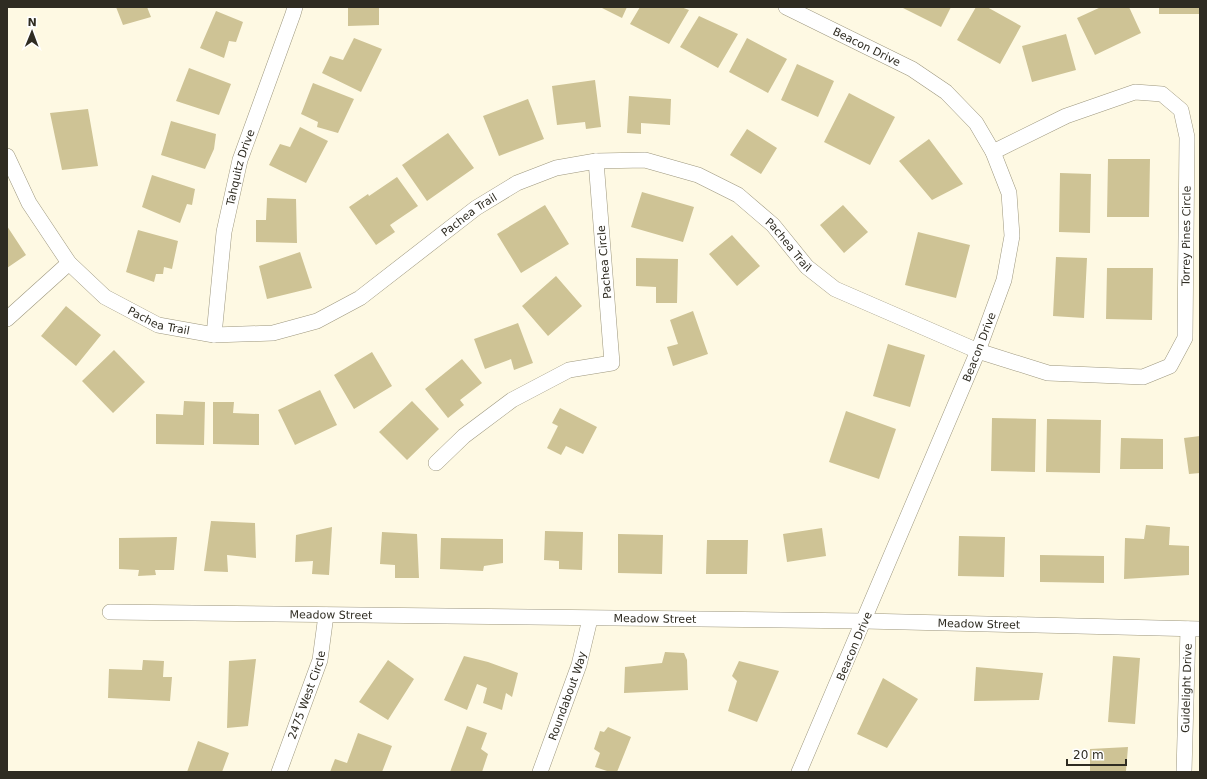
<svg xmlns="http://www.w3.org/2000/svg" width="1207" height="779" font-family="'DejaVu Sans',sans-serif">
<rect width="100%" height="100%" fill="#fef9e3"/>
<!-- building -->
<path fill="#cec395" d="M116,7H147L151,17L123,25Z
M348,7H379V25L348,26Z
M600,7H627L622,18Z
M640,7H681L689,10L669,44L630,24Z
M901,7H951L941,27Z
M976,7H987L1021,26L1000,64L957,40Z
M1101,7H1129L1141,33L1095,55L1077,18Z
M1159,7H1200V14H1159Z
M216,11L243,22L236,42L229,41L224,58L200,48Z
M699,16L738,34L718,68L680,47Z
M1066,34L1076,70L1032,82L1022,46Z
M354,38L382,49L361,92L322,73L330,56L343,60Z
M747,38L787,59L768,93L729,72Z
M797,64L834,81L818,117L781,100Z
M189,68L231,84L219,115L176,101Z
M595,80L601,127L586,129L585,122L557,125L552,86Z
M313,83L354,99L338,133L317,127L318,122L301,114Z
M849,93L895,117L870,165L824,142Z
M629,96L671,99L670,125L641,123V134L627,133Z
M528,99L544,139L499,156L483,116Z
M88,109L98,166L62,170L50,113Z
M171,121L216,134L214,149L205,169L161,155Z
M300,127L328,141L306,183L269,165L280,144L290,147Z
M747,129L777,148L761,174L730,155Z
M448,133L474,168L427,201L402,165Z
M929,139L963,184L932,200L899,161Z
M1108,159H1150L1149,217H1107Z
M1060,173L1091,174L1090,233L1059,232Z
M152,175L195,189L192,205L187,204L180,223L142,207Z
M397,177L418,206L390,225L395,232L376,245L349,207L368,194L369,196Z
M642,192L694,207L683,242L631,227Z
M267,198L296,199L297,243L256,242V220H266Z
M545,205L569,244L521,273L497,234Z
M843,205L868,232L844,253L820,225Z
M7,226L26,255L7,268Z
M138,230L178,241L172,269L164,267L163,274H156L154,282L126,272Z
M918,232L970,245L956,298L905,285Z
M732,235L760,266L737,286L709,254Z
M300,252L312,288L267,299L259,266Z
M1056,257L1087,258L1084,318L1053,316Z
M636,258L678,259L677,303H656V287L636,286Z
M1107,268H1153L1152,320L1106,319Z
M556,276L582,306L548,336L522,306Z
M66,306L101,335L76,366L41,336Z
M693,311L708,354L673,366L667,347L678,344L670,320Z
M518,323L533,363L514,370L511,359L485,369L474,339Z
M888,344L925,355L910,407L873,396Z
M114,350L145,382L113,413L82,381Z
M372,352L392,386L354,409L334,375Z
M462,359L482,383L460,400L464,405L448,418L425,389Z
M320,390L337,425L295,445L278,410Z
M184,401L205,402L204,445L156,444V414L183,415Z
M412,401L439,429L407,460L379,432Z
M213,402H234L233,413L259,414V445L213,444Z
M560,408L597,427L583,454L566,446L561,455L547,448L558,426L552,423Z
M846,411L896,429L879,479L829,462Z
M992,418L1036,419L1035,472L991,471Z
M1047,419L1101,420L1100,473L1046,472Z
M1200,436V473L1189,474L1184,438Z
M1121,438L1163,439V469H1120Z
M211,521L255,523L256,558L227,555L228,572L204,571Z
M1146,525L1170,527L1169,545L1189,546V575L1124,579L1125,538L1144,539Z
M332,527L329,575L312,574L313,561L295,562L296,535Z
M822,528L826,556L787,562L783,534Z
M545,531L583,532L582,570L559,569V561L544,560Z
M382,532L417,534L419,578H395V565L380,564Z
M618,534L663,535L662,574L618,573Z
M959,536L1005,537L1004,577L958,576Z
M177,537L174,570H155L156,575L138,576L139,570L119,569V538Z
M441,538L503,539V563L484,566L483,571L440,569Z
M707,540H748L747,574H706Z
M1040,555L1104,556V583L1040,582Z
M665,652L684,653L687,660L688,690L624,693L625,667L662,663Z
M464,656L488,662L518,673L512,697L506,693L502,710L483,703L487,688L477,684L467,710L444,700Z
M1113,656L1140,658L1135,724L1108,722Z
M256,659L248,726L227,728L229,661Z
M143,660L164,661L163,677H172L170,701L108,698L109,669L142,670Z
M388,660L414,679L388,720L359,702Z
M739,661L779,671L757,722L728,711L737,681L732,676Z
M976,667L1043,673L1039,700L974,701Z
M883,678L918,699L887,748L857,734Z
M467,726L487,733L481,749L488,754L482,772H450Z
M608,727L631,737L617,772H610L595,767L600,753L594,749L600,731L604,732Z
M358,733L392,746L382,772H330L335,759L347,763Z
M198,741L229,753L222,772H187Z
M1128,747L1126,771L1090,772V749Z"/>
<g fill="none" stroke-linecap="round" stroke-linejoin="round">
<defs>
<g id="street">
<path id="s1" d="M786,7L912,69L946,92L976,123L993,152L1009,193L1012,236L1004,280L978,351L799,772"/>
<path id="s2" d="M7,156L29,203L69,263L105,297L158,325L214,335L273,333L317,321L360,298L476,208L517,183L556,168L596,161L645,160L698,175L738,195L773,225L807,267L835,289L978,351L1048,373L1143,377L1170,366L1185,338L1187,137L1181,110L1162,94L1135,92L1066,116L993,152"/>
<path d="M7,319L69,263"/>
<path id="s3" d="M214,335L224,232L240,160L293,14L295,7"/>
<path d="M436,463L464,436L512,400L569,370L612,363L596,161"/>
<path id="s4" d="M110,612L864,621L1200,629"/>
<path id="s5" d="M279,772L320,660L326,615"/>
<path id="s6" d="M540,772L579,665L590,619"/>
<path id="s7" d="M1184,772L1188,629"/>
</g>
</defs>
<!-- street casing -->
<use href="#street" stroke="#9d977e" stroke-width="16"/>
<!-- street -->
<use href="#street" stroke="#fff" stroke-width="15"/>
</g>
<g text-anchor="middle" stroke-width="4" stroke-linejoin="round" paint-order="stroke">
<!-- street labels -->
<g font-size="11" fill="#2f2c22" stroke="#fff">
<text dy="4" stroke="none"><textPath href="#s1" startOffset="90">Beacon Drive</textPath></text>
<text dy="4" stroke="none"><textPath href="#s3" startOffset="170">Tahquitz Drive</textPath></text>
<text dy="4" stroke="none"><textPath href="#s2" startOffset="581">Pachea Trail</textPath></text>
<text dy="4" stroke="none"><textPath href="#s2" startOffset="1493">Torrey Pines Circle</textPath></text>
<text dy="4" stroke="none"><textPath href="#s2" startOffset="941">Pachea Trail</textPath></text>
<text transform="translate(604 262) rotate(-95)" y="4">Pachea Circle</text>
<text dy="4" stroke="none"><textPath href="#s2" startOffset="233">Pachea Trail</textPath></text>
<text transform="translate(979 347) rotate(-69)" y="4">Beacon Drive</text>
<text dy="4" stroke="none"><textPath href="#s4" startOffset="221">Meadow Street</textPath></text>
<text dy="4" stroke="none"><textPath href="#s4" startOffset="545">Meadow Street</textPath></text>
<text dy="4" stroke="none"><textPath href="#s4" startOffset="869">Meadow Street</textPath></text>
<text transform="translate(854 646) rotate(-67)" y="4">Beacon Drive</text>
<text dy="4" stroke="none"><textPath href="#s7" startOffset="84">Guidelight Drive</textPath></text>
<text dy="4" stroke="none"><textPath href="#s5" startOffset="82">2475 West Circle</textPath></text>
<text dy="4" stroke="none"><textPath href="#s6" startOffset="81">Roundabout Way</textPath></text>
</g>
</g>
<!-- border -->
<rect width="1207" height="779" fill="none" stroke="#2f2c22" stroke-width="16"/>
<!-- north arrow -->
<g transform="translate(32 32) rotate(1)" stroke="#ffffff" stroke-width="3" paint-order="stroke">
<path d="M0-3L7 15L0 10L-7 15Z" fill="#2f2c22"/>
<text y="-6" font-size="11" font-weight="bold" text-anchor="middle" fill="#2f2c22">N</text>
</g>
<!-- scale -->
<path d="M1067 759v6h59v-6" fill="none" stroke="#2f2c22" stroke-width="2"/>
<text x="1073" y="759" font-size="12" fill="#2f2c22" stroke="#ffffff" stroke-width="3" paint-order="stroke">20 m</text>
</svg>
